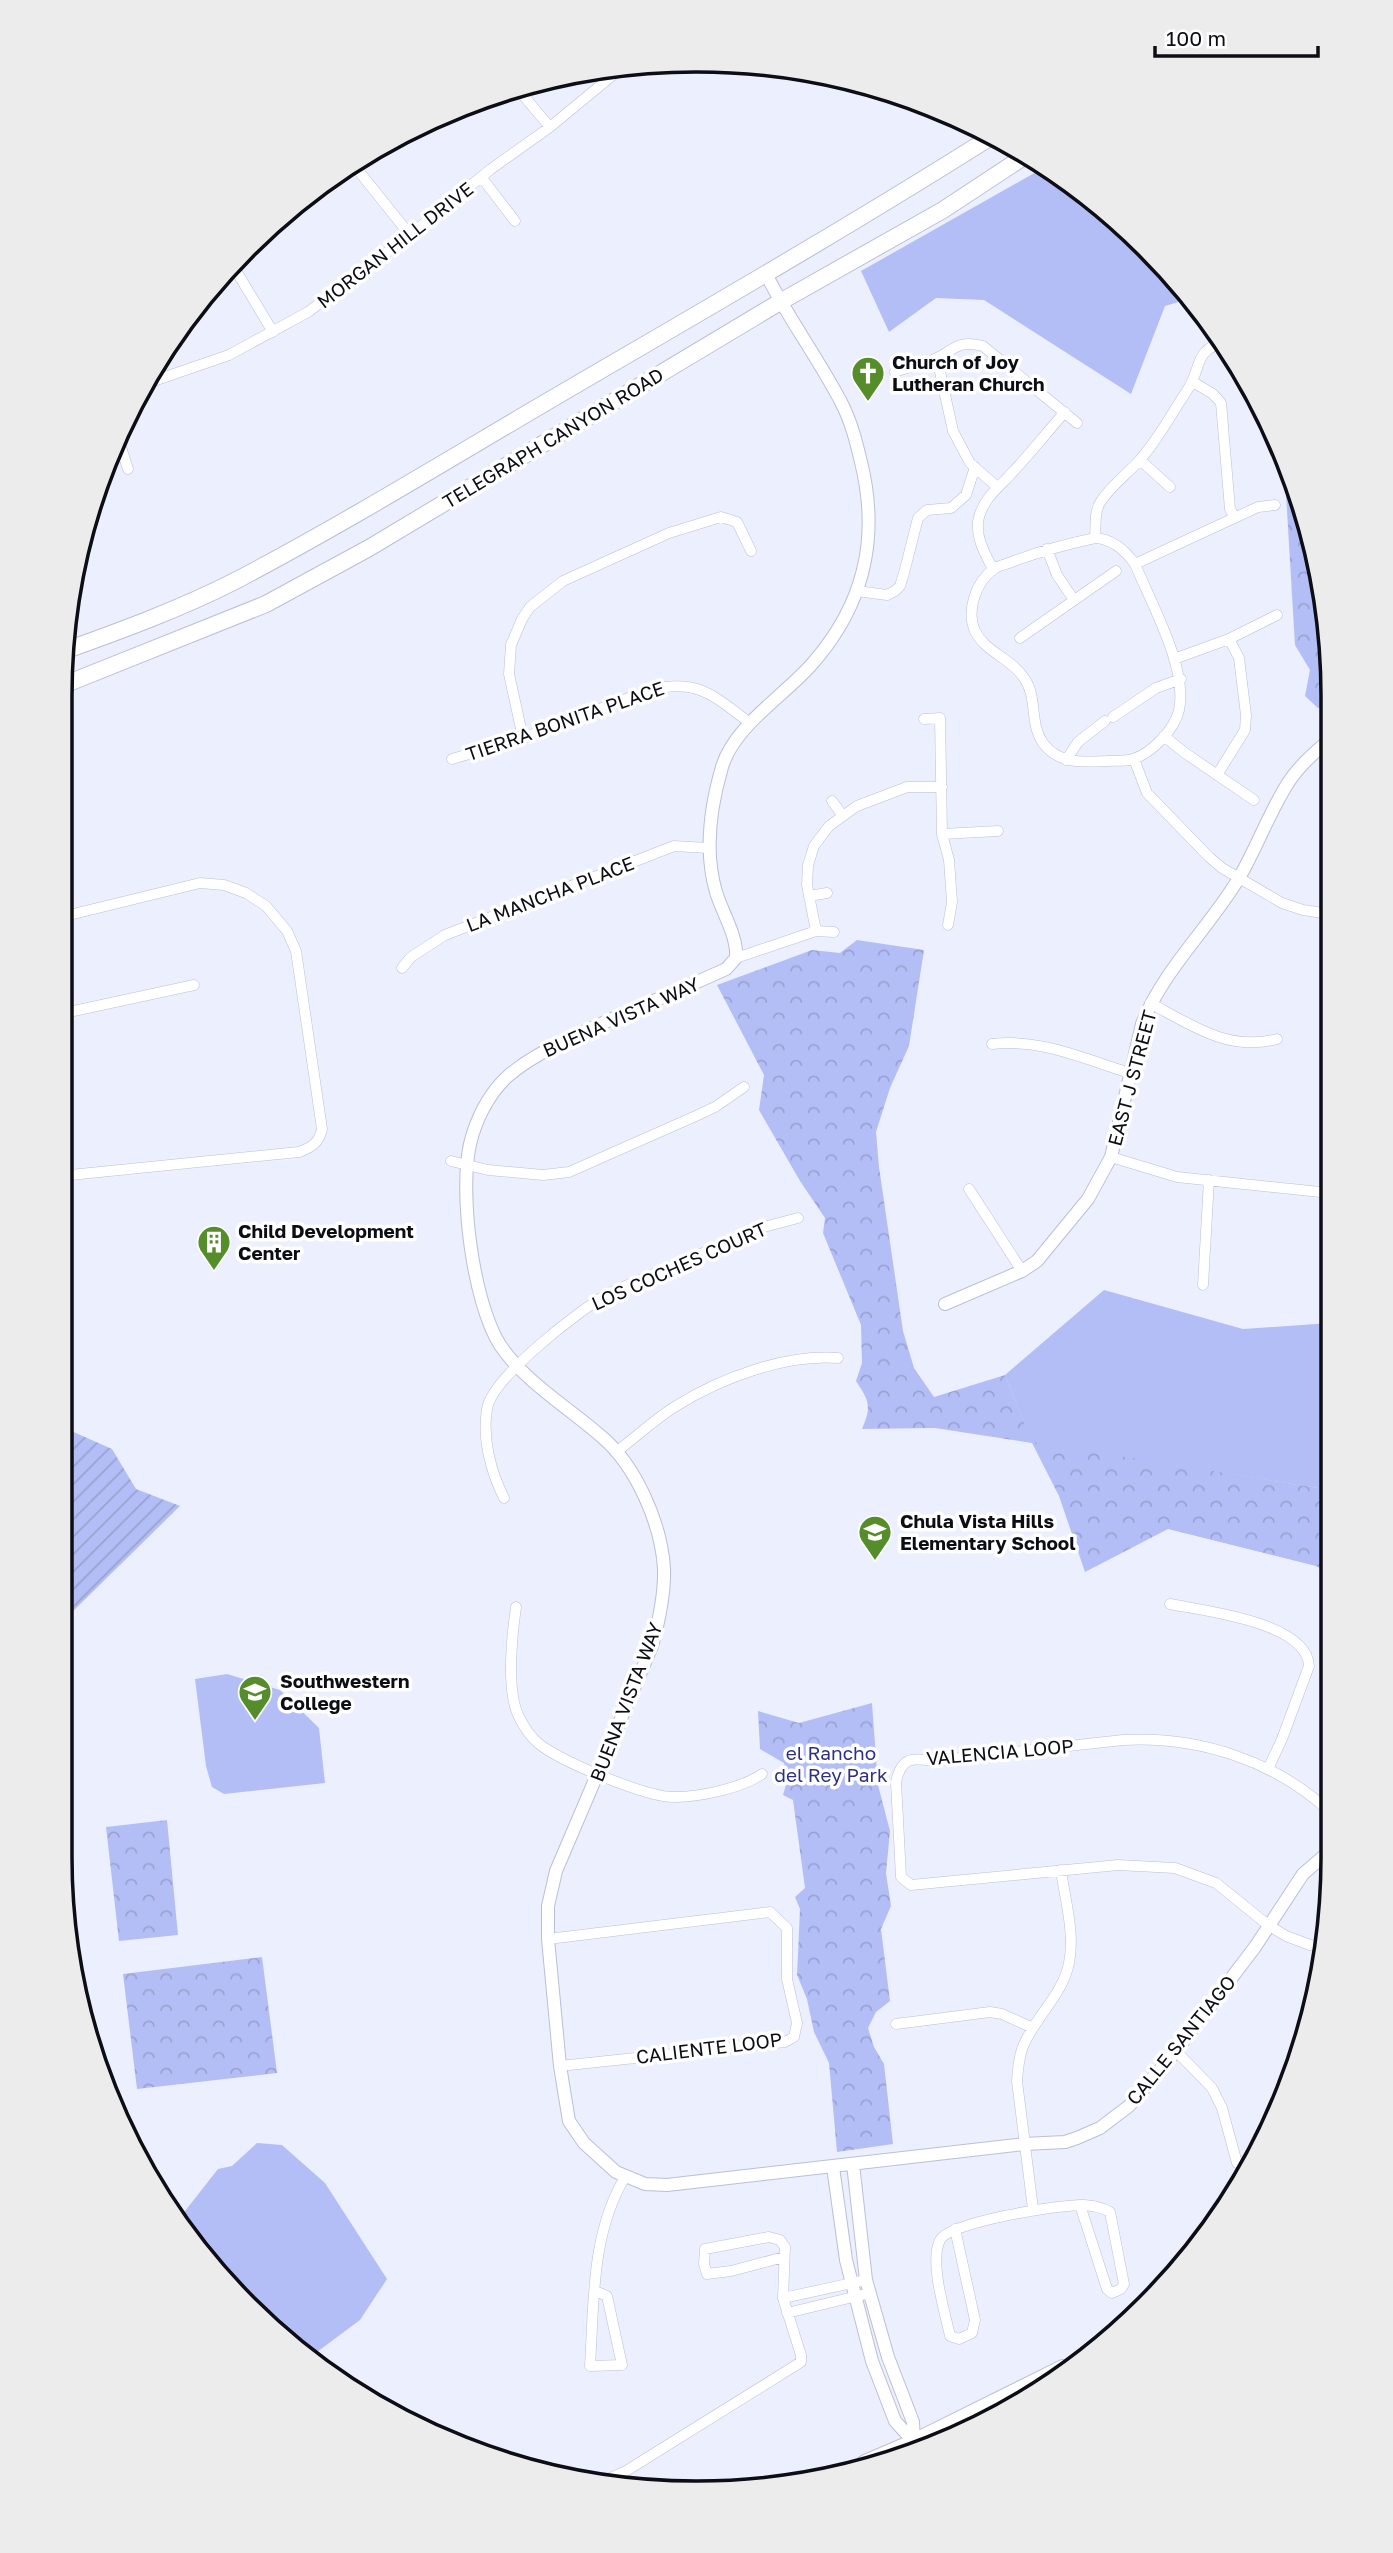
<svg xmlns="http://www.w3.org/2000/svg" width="1393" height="2553" font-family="'Golos Text',sans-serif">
<defs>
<pattern id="forest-crowns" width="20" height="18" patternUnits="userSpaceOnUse" patternTransform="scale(1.75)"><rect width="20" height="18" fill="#b3bef6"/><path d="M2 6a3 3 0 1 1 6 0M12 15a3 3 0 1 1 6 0" fill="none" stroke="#99a2d2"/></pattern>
<pattern id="garden-furrows" width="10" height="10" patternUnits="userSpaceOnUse" patternTransform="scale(1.75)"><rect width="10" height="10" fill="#b3bef6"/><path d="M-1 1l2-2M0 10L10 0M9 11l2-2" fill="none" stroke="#99a2d2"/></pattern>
</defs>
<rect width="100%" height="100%" fill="#eceffd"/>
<!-- grass -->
<path fill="#b3bef6" d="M1045,167L1117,218L1188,299L1165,306L1131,394L984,300L936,298L889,332L861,271Z
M1104,1290L1243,1329L1330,1323L1331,1490L1032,1443L1005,1375Z
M227,1674L280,1690L319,1728L325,1783L224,1794L212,1787L206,1766L195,1679Z
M257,2143L282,2145L325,2183L387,2279L360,2320L317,2352L309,2355L191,2245L178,2220L218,2169L232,2166Z"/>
<!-- forest -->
<path fill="url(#forest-crowns)" d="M1284,460L1300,491L1328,614V709L1318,708L1305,696L1310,670L1295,645Z
M857,940L924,950L909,1046L890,1088L876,1132L879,1167L903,1331L914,1368L934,1397L1005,1375L1032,1442L1331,1490V1574L1316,1566L1168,1529L1085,1572L1059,1496L1032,1443L935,1428L862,1429C872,1406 869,1401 856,1381L862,1363L861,1325L823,1233L825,1218L800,1181L759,1110L764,1075L717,985L812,950L840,953Z
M872,1703L878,1785L890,1831L886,1873L891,1906L881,1929L890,2001L876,2012L868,2028L874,2047L884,2064L893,2144L837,2152L829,2063L814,2032L807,1999L797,1975L800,1909L795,1897L805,1888L793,1800L783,1795L788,1778L784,1763L760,1749L758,1711L799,1723Z
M167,1820L178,1935L119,1941L106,1827Z
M262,1957L277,2073L137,2089L123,1974Z"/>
<!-- garden -->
<path fill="url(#garden-furrows)" d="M60,1426L112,1449L136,1489L180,1506L60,1624Z"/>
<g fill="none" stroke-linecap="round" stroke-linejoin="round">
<defs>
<path id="minor" d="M516,87L550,127
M353,164L410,235
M482,178L515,221
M229,265L238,274L273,332
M937,358L953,431L970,463L996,486
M895,372C908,367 925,364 937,358C956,348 959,340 983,346L1077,423
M1193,382L1213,394L1221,403L1230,509L1235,518
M142,385L229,355L308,312L410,235L491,169L550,127L624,66
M119,441L128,469
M1140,460L1170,487
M1095,538C1113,539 1125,550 1135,564C1151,603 1188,668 1179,710C1175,729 1152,753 1133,759C1125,762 1115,760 1107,761C1084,762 1059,765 1043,743C1029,723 1038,697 1024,678C1011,658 985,652 975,631C966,611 976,581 994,569C999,565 1008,564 1014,561C1041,551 1067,544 1095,538Z
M1095,538C1096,526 1094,511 1101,501C1111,486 1127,474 1139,461C1158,440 1172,413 1188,389C1202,368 1193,349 1226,342
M1047,549L1057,575L1074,600
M1135,564L1258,507L1275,505
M993,569C985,554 974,535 979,517C984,498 999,487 1011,474C1030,454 1047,432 1065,412
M857,591L887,595L895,591L900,586L904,573L918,518L927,510L951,508L966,495L975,467
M1020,638L1116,571
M1174,659L1229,639L1277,615
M1113,717L1156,688L1181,679
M924,719L940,718L942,834L949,860L952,902L948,925
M1164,736L1185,753L1254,800
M523,738L509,674L511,645L522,619L530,607L563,581L669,533L721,517L737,522L751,551
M452,759L523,738L650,690C698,678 714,696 750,723
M1134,759L1147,793L1209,857L1222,868L1282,903L1303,910L1329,914
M1066,760L1078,742L1105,721
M1217,775L1245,730L1246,715L1239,658L1229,639
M832,801L843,816
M942,834L998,831
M809,896L827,893
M816,931L807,885L808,865L814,846L829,826L857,806L907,787H942
M736,958L816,931L834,932
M402,968L411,957L445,935L674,846L708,848
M1150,1003C1191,1025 1229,1052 1277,1039
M60,1014L194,985
M992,1044C1040,1038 1084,1059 1130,1073
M1111,1157L1177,1177L1330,1193
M451,1161L488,1170L543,1175L569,1172L698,1115L715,1107L744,1087
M60,1176L299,1152C312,1147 319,1143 322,1129L296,951L287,931L266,906L246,893L224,885L200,883L61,917
M969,1189L1022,1271
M1203,1285L1209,1180
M616,1452C636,1437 655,1419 676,1406C721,1378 785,1354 838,1358
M504,1498C491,1472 482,1439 487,1409C492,1377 580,1310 609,1293L764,1227L798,1218
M1170,1604C1204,1611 1307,1622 1309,1666L1282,1739L1268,1769
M516,1607C512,1635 506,1691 519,1717C523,1725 531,1737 538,1743C559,1761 648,1798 675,1797C700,1797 742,1788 762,1774
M548,1939L770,1912L787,1928V1979L797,2023L794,2037L785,2042L560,2066
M1324,1947L1310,1945L1286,1936L1268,1925L1216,1883L1175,1868L1118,1865L911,1885L901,1877L896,1782C901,1759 910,1757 932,1761L1123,1740C1199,1736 1277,1761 1332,1814
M896,2024L990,2012L1002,2014L1033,2028
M1176,2051L1212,2088L1222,2108L1237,2163L1251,2169
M1033,2209L1017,2081C1018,2068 1019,2055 1024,2044C1037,2015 1063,1994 1069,1963C1075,1933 1065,1900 1061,1870
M955,2229L975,2320L972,2333L959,2339L950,2336C945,2312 929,2262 940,2240C949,2222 1062,2204 1084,2205C1094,2206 1102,2207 1110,2212L1124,2284L1121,2289L1112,2293L1107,2289L1080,2205
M595,2291L607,2296L622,2365L590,2366C594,2302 591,2234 625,2177
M783,2298L866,2280
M787,2313L870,2293
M608,2479L626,2471L801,2362V2355L783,2298L785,2247L780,2240L769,2237L705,2249L704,2264L707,2274L731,2271L784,2257"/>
<path id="tertiary" d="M766,274C788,318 818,358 841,402C851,421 856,441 861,462C880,539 864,605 812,664C785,695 734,726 722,767C710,808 704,851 716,892C722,912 738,937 736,958L726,969C678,991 629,1011 581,1033C555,1046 530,1057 508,1076C489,1093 476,1119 470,1144C459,1194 473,1302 500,1345C526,1383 568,1407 602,1437C636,1466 661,1523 664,1568C665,1595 659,1621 652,1646L556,1871L548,1906V1939L560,2066L569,2121L584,2143L616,2172L645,2184L667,2185L1024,2144L1065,2142L1077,2138L1100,2128L1129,2106L1176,2051L1255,1947L1303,1874L1332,1849
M945,1304L1022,1271L1037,1261L1088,1199L1111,1157L1142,1024C1164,969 1209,928 1239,878C1257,847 1269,813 1288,783C1299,766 1314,753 1328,741
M853,2164L866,2280L888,2357L913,2422L914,2442L918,2450
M833,2167L846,2260L872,2361L895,2421L914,2442"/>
<path id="primary" d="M61,652C120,631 180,609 235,581C338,527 438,466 538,407C690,318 844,230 994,135
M61,686L266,604L369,548L780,302L943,210L1028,154
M865,2463L914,2442L1063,2368"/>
</defs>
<!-- minor casing -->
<use href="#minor" stroke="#bbbfd6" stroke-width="11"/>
<!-- tertiary casing -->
<use href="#tertiary" stroke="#bbbfd6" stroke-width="14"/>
<!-- primary casing -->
<use href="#primary" stroke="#bbbfd6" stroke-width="18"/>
<!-- minor -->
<use href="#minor" stroke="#fff" stroke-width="10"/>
<!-- tertiary -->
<use href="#tertiary" stroke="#fff" stroke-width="12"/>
<!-- primary -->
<use href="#primary" stroke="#fff" stroke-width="16"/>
</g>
<!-- icons -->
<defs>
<symbol id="church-pin" viewBox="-11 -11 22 30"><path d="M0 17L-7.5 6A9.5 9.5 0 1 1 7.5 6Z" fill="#548d29" stroke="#fff"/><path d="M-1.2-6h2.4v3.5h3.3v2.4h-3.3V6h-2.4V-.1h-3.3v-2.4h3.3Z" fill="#fff"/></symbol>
<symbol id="building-pin" viewBox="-11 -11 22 30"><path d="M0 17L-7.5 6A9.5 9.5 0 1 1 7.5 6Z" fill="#548d29" stroke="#fff"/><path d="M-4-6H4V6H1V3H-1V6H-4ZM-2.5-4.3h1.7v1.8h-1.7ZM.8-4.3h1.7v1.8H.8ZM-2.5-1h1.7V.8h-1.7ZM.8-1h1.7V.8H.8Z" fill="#fff"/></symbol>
<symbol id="school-pin" viewBox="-11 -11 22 30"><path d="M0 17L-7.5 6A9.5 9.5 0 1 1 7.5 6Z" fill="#548d29" stroke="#fff"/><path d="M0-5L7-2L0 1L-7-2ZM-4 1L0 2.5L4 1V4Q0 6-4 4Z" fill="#fff"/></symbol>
<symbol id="university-pin" viewBox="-11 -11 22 30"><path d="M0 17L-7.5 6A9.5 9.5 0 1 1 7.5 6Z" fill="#548d29" stroke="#fff"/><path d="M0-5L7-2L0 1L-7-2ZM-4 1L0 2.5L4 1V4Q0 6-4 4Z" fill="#fff"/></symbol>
</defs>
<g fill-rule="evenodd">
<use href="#church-pin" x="849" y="354" width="38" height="52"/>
<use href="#building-pin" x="195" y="1223" width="38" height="52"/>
<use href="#school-pin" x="856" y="1513" width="38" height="52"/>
<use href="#university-pin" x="236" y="1673" width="38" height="52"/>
</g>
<g text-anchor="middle" stroke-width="7" stroke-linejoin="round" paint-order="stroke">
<!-- street labels -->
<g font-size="19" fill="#0c0d15" stroke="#fff">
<text transform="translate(395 245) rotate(-38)" y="7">MORGAN HILL DRIVE</text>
<text transform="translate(553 438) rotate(-31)" y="7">TELEGRAPH CANYON ROAD</text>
<text transform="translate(565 721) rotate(-19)" y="7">TIERRA BONITA PLACE</text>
<text transform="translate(550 894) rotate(-21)" y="7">LA MANCHA PLACE</text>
<text transform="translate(621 1017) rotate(-24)" y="7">BUENA VISTA WAY</text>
<text transform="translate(1132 1078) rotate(-75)" y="7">EAST J STREET</text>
<text transform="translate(679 1266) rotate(-24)" y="7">LOS COCHES COURT</text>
<text transform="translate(626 1702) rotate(-69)" y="7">BUENA VISTA WAY</text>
<text transform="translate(1000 1752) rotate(-5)" y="7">VALENCIA LOOP</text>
<text transform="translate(1181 2040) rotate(-51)" y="7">CALLE SANTIAGO</text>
<text transform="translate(709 2048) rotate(-7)" y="7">CALIENTE LOOP</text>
</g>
<!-- poi labels -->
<g font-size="19" font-weight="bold" fill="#0c0d15" stroke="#fff" text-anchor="start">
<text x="892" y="369">Church of Joy<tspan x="892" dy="22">Lutheran Church</tspan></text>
<text x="238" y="1238">Child Development<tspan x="238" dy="22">Center</tspan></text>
<text x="900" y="1528">Chula Vista Hills<tspan x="900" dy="22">Elementary School</tspan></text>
<text x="280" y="1688">Southwestern<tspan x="280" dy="22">College</tspan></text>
</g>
<!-- park labels -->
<g font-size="19" fill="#2e3180" stroke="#fff">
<text x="831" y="1760">el Rancho<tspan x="831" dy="22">del Rey Park</tspan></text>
</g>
</g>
<!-- crop -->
<path d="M0 0H1393V2553H0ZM696 72H697A624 624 0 0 1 1321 696V1857A624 624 0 0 1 697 2481H696A624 624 0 0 1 72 1857V696A624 624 0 0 1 696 72Z" fill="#ececec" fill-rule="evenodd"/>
<path fill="none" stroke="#0c0d15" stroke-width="3.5" d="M696 72H697A624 624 0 0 1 1321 696V1857A624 624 0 0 1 697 2481H696A624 624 0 0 1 72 1857V696A624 624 0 0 1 696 72Z"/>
<!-- scale -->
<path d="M1155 46v10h163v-10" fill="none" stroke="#0c0d15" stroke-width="3.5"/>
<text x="1166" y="46" font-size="21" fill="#0c0d15" stroke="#ffffff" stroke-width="5" paint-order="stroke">100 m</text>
</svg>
